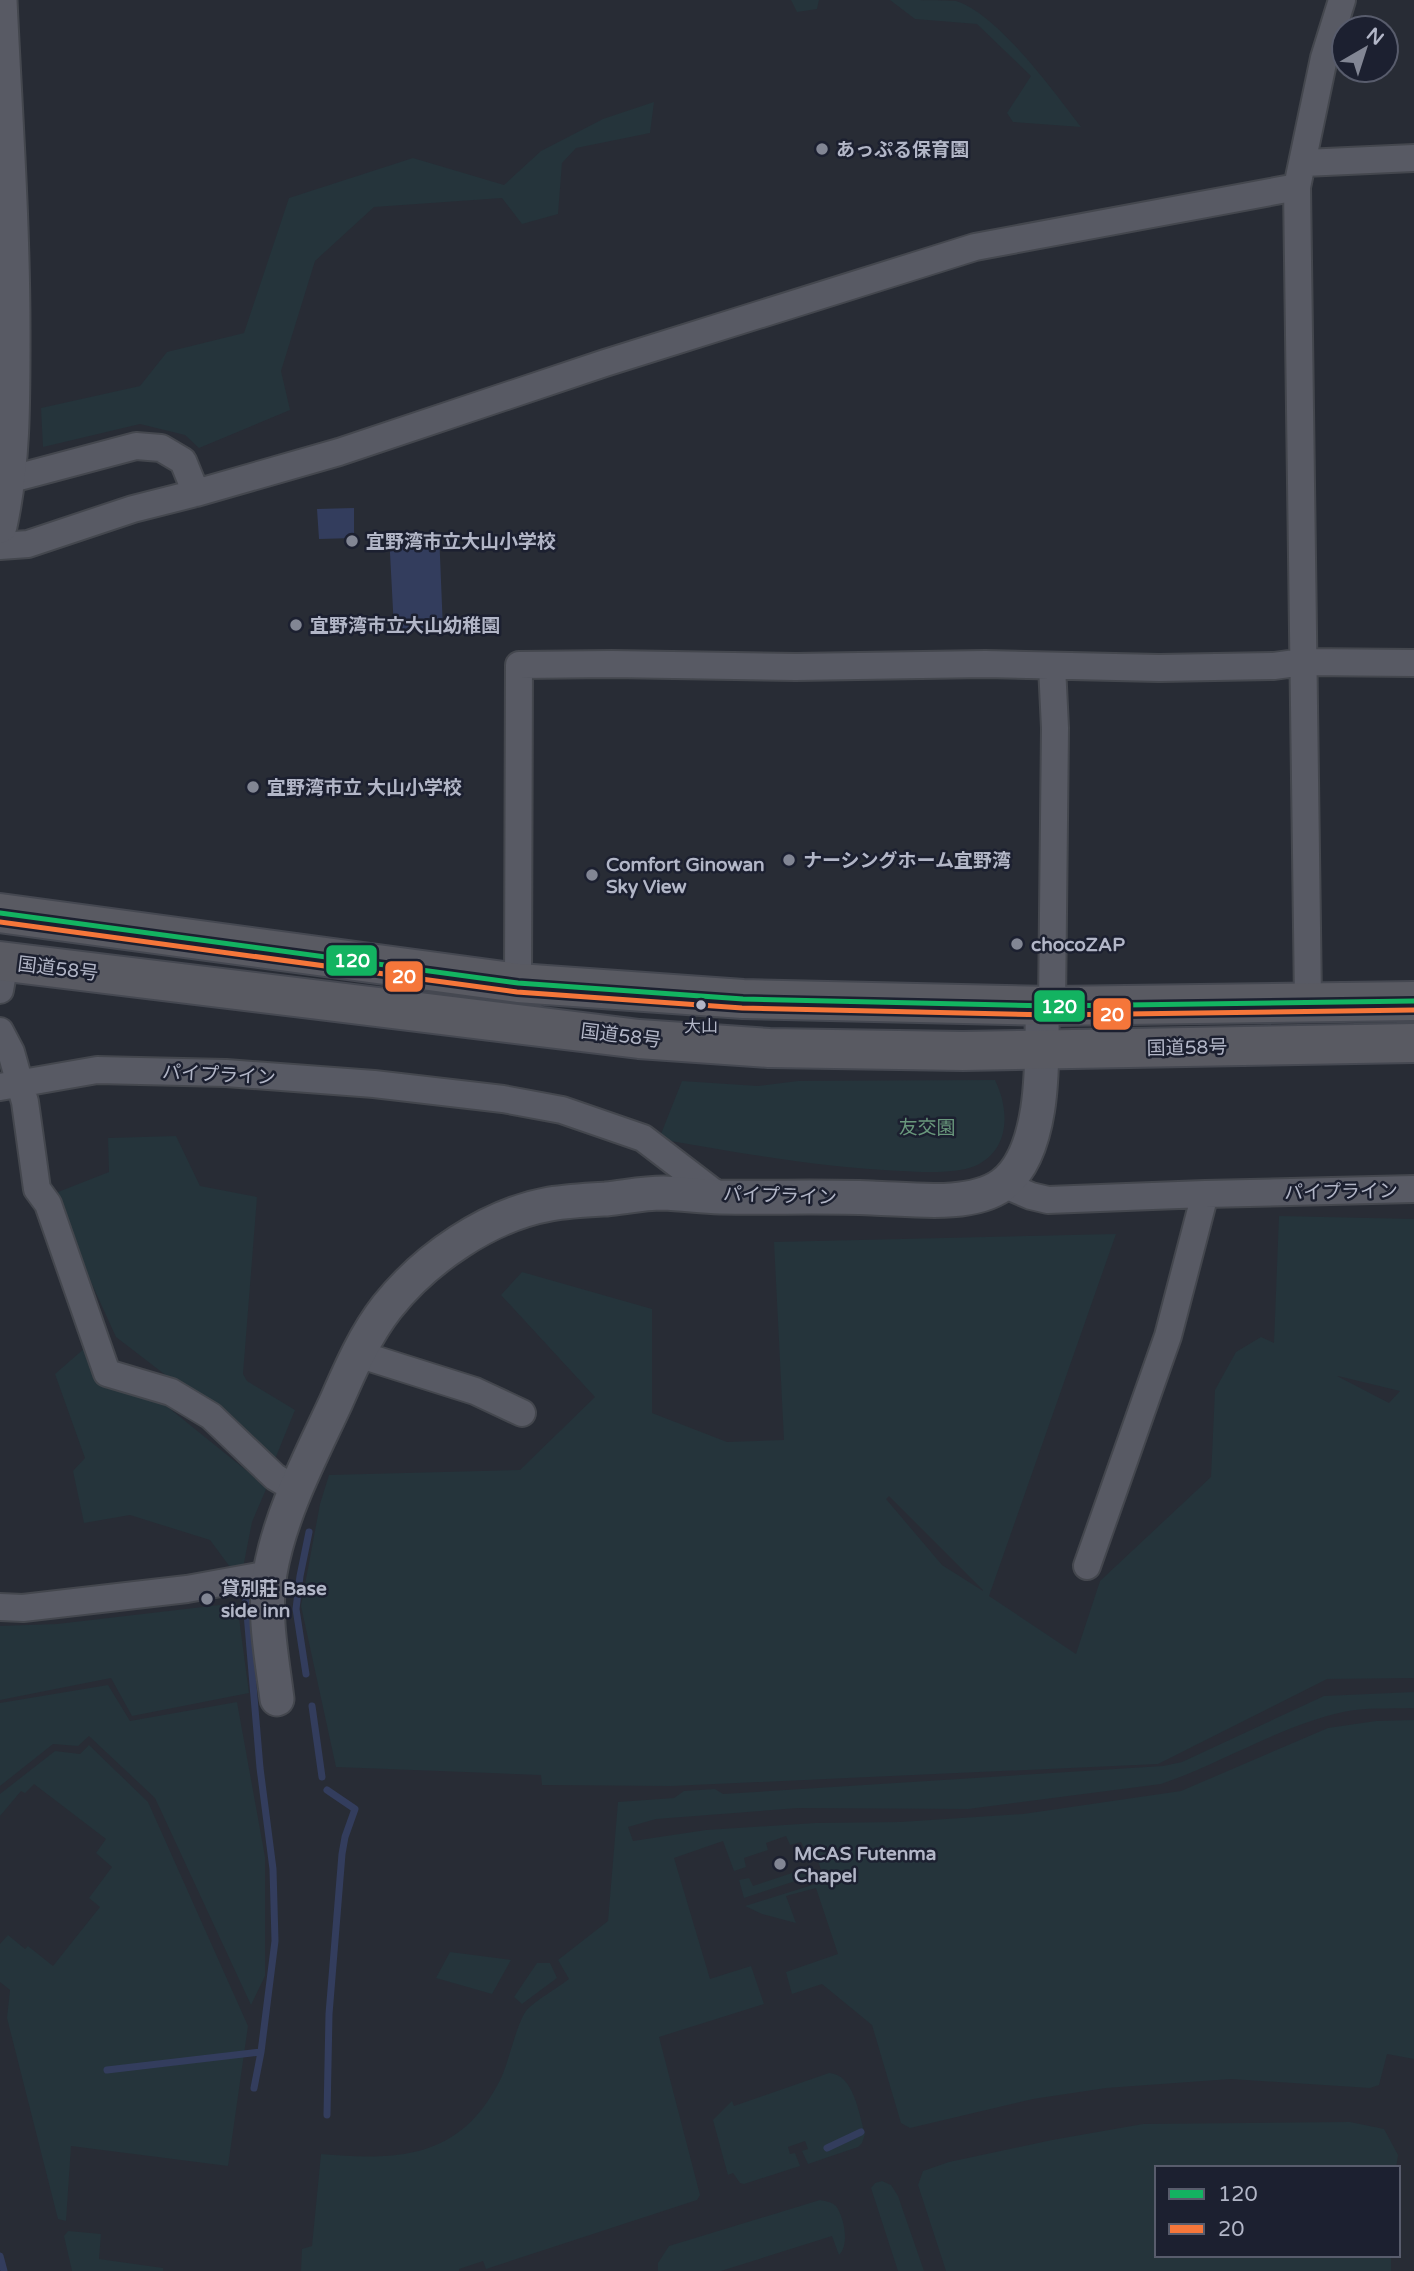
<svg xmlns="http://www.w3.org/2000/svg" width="1414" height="2271" font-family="'Varela Round','Noto Sans JP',sans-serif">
<rect width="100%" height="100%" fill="#282c35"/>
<!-- green -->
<path fill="#25343b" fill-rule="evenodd" d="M791,0H819L817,9L797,12Z
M890,0C906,0 942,0 956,1C998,14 1053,91 1081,127L1013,122L1007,113L1031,76L977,24L915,19Z
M654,102L650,133L576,148L562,163L558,214L522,224L502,198L374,207L315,261L281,371L290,410L199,448L185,435L140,424L43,447L41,408L140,386L167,352L244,333L289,198L413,158L504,185L541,151L603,119Z
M995,1080C1010,1111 1010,1150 975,1166C956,1174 921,1172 901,1171C819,1167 739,1153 659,1139L682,1081L758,1086L798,1081Z
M176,1136L200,1186L257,1197L243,1374L247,1381L295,1410L275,1459L116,1337L91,1282L58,1192L109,1172L108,1138Z
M1279,1216L1414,1219V1678L1327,1679L1158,1764L671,1786L542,1785L541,1775L336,1767L301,1606L320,1504L329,1475L520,1470L595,1397L501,1295L522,1272L652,1309V1413L727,1442L784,1440L774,1242L1116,1234L989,1596L1076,1654L1100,1581L1211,1477L1215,1390L1236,1352L1261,1337L1274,1343ZM1337,1376H1338L1400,1391L1389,1403ZM889,1496L983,1590V1591L942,1565L886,1499Z
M86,1347L159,1400L267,1487L252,1522L243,1568L230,1567L210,1540L130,1515L84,1523L73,1471L85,1458L55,1374Z
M237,1603L249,1693L132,1716L111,1678L0,1700V1626L57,1624Z
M108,1685L130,1721L237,1702L265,1857V1976L251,2005L155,1798L89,1736L78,1746L53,1744L0,1786V1703Z
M1414,1692V1708C1391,1709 1365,1707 1343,1712C1280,1726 1222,1763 1161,1784L968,1809L798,1808L656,1819L628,1827L633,1841L706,1830L815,1823L900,1822L1023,1814L1181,1791L1328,1728L1376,1721L1414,1720V2059L1387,2054L1379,2085L1370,2088L1231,2079L1106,2088L1033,2099L910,2128L901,2123L872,2025L822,1984L792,1994L786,1972L838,1954L816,1888L786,1896L796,1923L762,1914L745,1906L825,1881L813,1847L804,1848L801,1842L790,1845L786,1836L766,1843L768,1850L744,1858L746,1867L734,1871L723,1841L674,1858L710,1979L751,1966L764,2004L659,2037L700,2195L697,2200L486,2269L483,2261L459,2269V2271H301L302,2249L312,2246L321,2154C402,2161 463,2158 502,2076C509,2060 517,2023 526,2011C533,2002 559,1987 569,1979L558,1960L608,1921L618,1802L674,1798L684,1791L715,1789L723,1794L1163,1766L1182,1762L1324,1696Z
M89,1745L148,1802L248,2026L228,2166L71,2146L66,2221L58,2219L7,2018L10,1990L0,1982V1944L8,1935L25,1949L28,1946L53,1966L100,1907L89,1898L112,1867L96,1853L106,1839L34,1784L25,1793L21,1791L0,1816V1794L55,1751L80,1754Z
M810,1867L813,1875L744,1898L739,1880L749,1878L753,1886Z
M450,1952L511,1960L492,1994L436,1978Z
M537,1963H550L557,1978L522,2004L514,1997Z
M829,2073C854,2074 859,2115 865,2134L862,2143L858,2147L808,2164L802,2151L808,2149L805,2141L788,2147L790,2154L795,2153L800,2166L744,2184L740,2183L733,2173L728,2175L713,2120L732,2101L734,2106Z
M1350,2122L1384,2129L1398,2155L1396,2168H1157V2255H1391V2271H946L918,2185L923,2171L949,2162L1052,2140L1143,2124Z
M882,2181L891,2185L898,2196L924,2271H898L871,2188L875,2183Z
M820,2200C825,2201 832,2202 836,2206C844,2217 850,2245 839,2255L832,2236L721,2271H658V2263L669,2246Z
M68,2231L101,2234L99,2259L163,2268V2271H72L64,2236Z"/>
<!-- water -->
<path fill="#333d5d" d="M354,508V538L319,539L317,509Z
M439,532L443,630L394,629L389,534Z"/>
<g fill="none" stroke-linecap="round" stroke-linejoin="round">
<!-- stream -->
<path stroke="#333d5d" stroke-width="7" d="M245,1590L260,1768L273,1869L275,1941L261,2052L254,2088
M306,1674L296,1609L300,1576L309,1532
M312,1706L322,1777
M107,2070L261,2052
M327,2115L329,2014L342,1854L345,1837L355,1809L327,1790
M827,2148L861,2132
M0,2256L4,2271"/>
<defs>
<path id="minor" d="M1304,163L1414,158
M8,480L136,446L161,448L183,461L196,493
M0,546L28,544L133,509L196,493L339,452L605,363L975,247L1297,187
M1052,666L1055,728L1052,1006
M518,983L519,665L612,664L796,667L985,664L1159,668L1274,666L1303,662L1414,663
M0,990L5,962
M1308,1001L1297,187L1324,58L1342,0
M0,1031L11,1052L25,1102L37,1189L48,1204L107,1373L171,1392L211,1416L275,1477L297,1490
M0,1087L97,1070L226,1073L374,1084L503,1099L562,1110L643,1138L720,1197
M1003,1184L1031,1196L1048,1200L1205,1194L1414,1189
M358,1354L475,1391L522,1413
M1087,1566L1168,1336L1205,1194
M0,1607L23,1608L187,1589L270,1574"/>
<path id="tertiary" d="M0,526C14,462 13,395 13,330C13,220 5,110 0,0
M277,1699C272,1658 263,1615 270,1573C280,1514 311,1456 336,1402C350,1370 365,1335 387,1307C425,1259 488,1215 550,1204C568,1201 588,1200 606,1199C625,1197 644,1193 663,1193C682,1194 701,1196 720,1197C771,1198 821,1196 872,1198C910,1199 970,1208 1002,1185C1047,1152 1042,1054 1042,1004"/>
<path id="trunk" d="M0,913L518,983L743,999L1052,1006L1414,1001
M0,961L639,1039L769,1048L963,1051L1414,1043"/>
</defs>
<!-- minor casing -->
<use href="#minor" stroke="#44474e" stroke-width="30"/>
<!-- tertiary casing -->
<use href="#tertiary" stroke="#44474e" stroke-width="37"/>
<!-- trunk casing -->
<use href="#trunk" stroke="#454851" stroke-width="42"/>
<!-- minor -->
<use href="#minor" stroke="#585a64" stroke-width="26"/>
<!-- tertiary -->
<use href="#tertiary" stroke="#585a64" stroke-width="33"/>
<!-- trunk -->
<use href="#trunk" stroke="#595a62" stroke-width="38"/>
<defs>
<path id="bus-1" d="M0,913L518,983L743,999L1052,1006L1414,1001"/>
<path id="bus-2" d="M0,922L517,992L742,1008L1052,1015L1414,1010"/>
</defs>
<!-- bus-1 casing -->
<use href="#bus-1" stroke="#1c2030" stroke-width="10"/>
<!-- bus-2 casing -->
<use href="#bus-2" stroke="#1c2030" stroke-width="10"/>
<!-- bus-1 -->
<use href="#bus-1" stroke="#13b361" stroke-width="5"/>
<!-- bus-2 -->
<use href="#bus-2" stroke="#f5763a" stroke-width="5"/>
</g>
<!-- markers -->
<g fill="#828694" stroke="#1c2030" stroke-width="2.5">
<circle cx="822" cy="149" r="7"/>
<circle cx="352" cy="541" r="7"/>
<circle cx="296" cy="625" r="7"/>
<circle cx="253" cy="787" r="7"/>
<circle cx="789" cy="860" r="7"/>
<circle cx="592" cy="875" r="7"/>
<circle cx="1017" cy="944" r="7"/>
<circle cx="207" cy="1599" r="7"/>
<circle cx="780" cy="1864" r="7"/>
</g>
<circle fill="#b2b6c7" stroke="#1c2030" stroke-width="2.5" cx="701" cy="1005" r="6"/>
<g text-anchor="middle" stroke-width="5" stroke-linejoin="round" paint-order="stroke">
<!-- bus labels -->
<g font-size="17" fill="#b2b6c7" stroke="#1c2030">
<text x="701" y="1032">大山</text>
</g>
<!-- poi labels -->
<g font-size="19" font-weight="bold" fill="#b2b6c7" stroke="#1c2030" text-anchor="start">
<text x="836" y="156">あっぷる保育園</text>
<text x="366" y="548">宜野湾市立大山小学校</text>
<text x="310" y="632">宜野湾市立大山幼稚園</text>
<text x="267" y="794">宜野湾市立 大山小学校</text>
<text x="803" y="867">ナーシングホーム宜野湾</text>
<text x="606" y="871">Comfort Ginowan<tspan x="606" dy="22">Sky View</tspan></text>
<text x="1031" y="951">chocoZAP</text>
<text x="221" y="1595">貸別莊 Base<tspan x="221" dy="22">side inn</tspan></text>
<text x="794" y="1860">MCAS Futenma<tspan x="794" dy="22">Chapel</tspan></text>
</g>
<!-- street labels -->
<g font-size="19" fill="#b2b6c7" stroke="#1c2030">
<text transform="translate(58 968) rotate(7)" y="7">国道58号</text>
<text transform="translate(621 1035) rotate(7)" y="7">国道58号</text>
<text transform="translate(1187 1047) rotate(-1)" y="7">国道58号</text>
<text transform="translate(219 1074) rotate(3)" y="7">パイプライン</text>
<text transform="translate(1341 1191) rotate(-1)" y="7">パイプライン</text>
<text transform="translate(780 1195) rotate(2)" y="7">パイプライン</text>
</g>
<!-- park labels -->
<g font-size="19" fill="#69987c" stroke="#1c2030">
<text x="927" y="1134">友交園</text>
</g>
</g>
<g stroke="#1c2030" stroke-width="2.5">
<rect x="325" y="944" width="53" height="33" rx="7" fill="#13b361"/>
<rect x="384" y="960" width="40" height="33" rx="7" fill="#f5763a"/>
<rect x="1033" y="989" width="53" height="34" rx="7" fill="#13b361"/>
<rect x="1092" y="997" width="40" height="34" rx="7" fill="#f5763a"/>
</g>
<g font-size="19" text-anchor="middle" font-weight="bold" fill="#fff">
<text x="352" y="967">120</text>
<text x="404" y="983">20</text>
<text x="1059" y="1013">120</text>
<text x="1112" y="1021">20</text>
</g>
<!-- legend -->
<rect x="1155" y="2166" width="245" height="91" fill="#1c2030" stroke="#585c6c" stroke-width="2"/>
<rect x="1169" y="2189" width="35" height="10" fill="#13b361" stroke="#585c6c" stroke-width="2"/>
<text x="1218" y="2201" font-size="21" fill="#b2b6c7">120</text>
<rect x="1169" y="2224" width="35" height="10" fill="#f5763a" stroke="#585c6c" stroke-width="2"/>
<text x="1218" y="2236" font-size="21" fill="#b2b6c7">20</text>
<!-- north arrow -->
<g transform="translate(1365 49) rotate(39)"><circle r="33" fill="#1c2030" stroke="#585c6c" stroke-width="2"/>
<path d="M0-5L12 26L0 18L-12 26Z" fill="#828694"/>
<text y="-10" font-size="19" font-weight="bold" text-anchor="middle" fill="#b2b6c7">N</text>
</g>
</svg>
